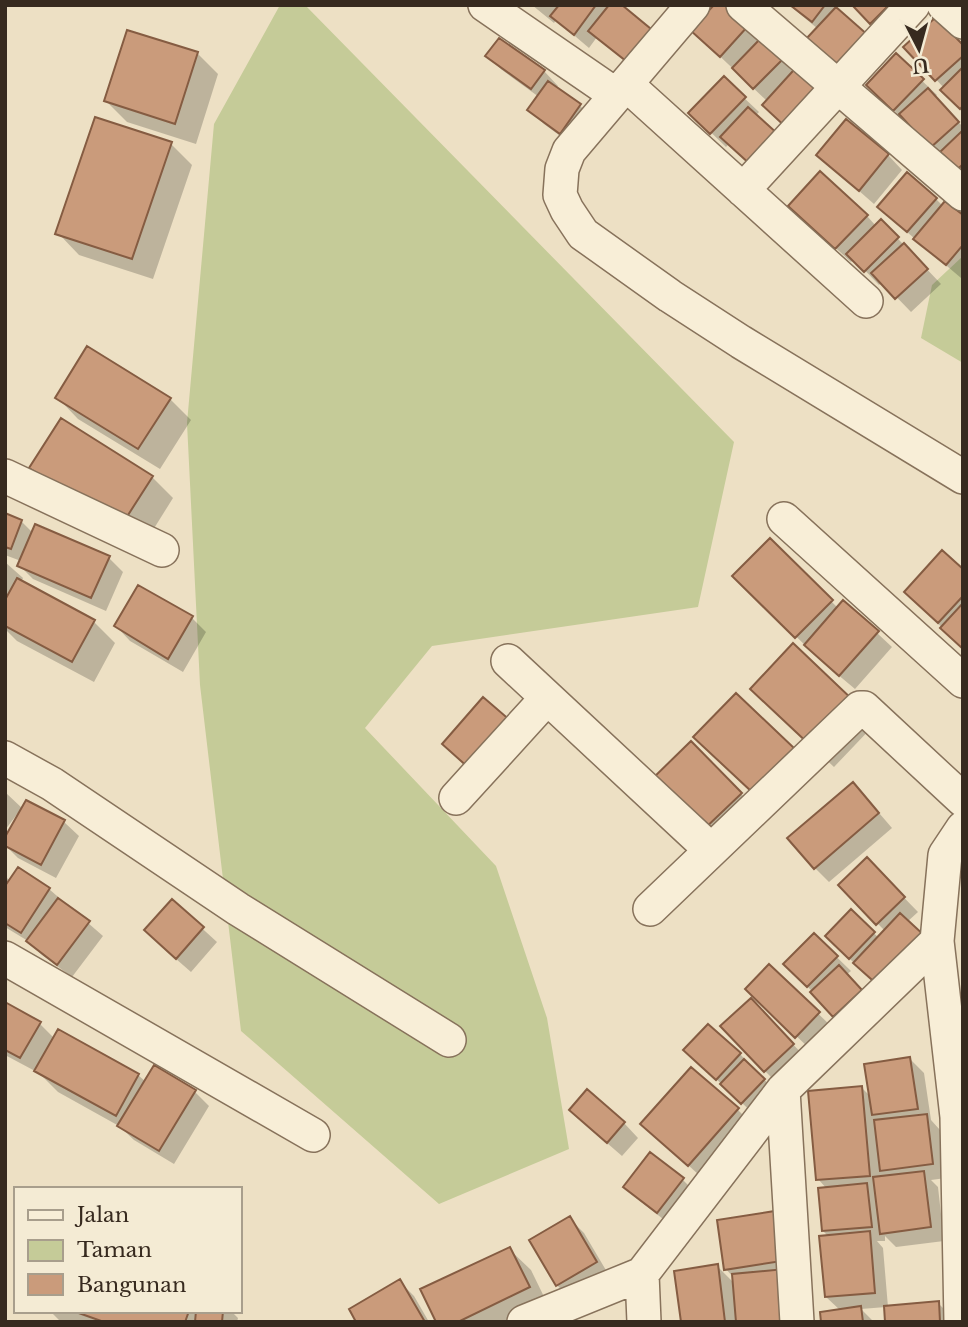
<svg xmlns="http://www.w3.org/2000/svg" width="968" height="1327" font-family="'Libre Baskerville',serif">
<rect width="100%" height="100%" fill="#ede0c4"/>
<!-- green -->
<path fill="#c5cb98" d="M280,5H305L734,442L698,607L432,646L365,728L496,866L547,1018L569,1149L439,1204L241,1031L200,685L187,423L214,124Z
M963,256V363L921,338L932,285Z"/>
<!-- shadow -->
<path fill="#0003" d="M532,5H619L641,74L597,37L589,48L556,20L554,23Z
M716,5L761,40L794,73L767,101L707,44Z
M789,5H833L843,15L818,29Z
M854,5H912L885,37Z
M906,47H963V110L942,90L944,88Z
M197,53L218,74L196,144L127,122L106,101Z
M487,56L544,71L558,86L556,88L580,106L595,120L575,147L544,124L530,110L539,97L502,70Z
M896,56L937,95L935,97L963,127V172L948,158L945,161L910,123L908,124L868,85Z
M724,79L759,112L726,147L691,113Z
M171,144L192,165L153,279L79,255L58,233Z
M818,155H888L902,170L874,204Z
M936,199L943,206L963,217V276L961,278L894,221Z
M867,216L876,226L881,221L941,284L911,312L882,282L879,285L854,259L851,262L805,220Z
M57,397L170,399L191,420L160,469L78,419Z
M152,477L173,498L143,546L52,489Z
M5,515L21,521L33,533L109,558L123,572L106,611L33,579L19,565L21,561L5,555Z
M770,541L838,608L877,633L892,647L855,689L818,658L735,576Z
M5,562L23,578L21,582L94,622L115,643L94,682L17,641L5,629Z
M963,571V648L921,607Z
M192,618L206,632L183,672L130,641L116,626Z
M773,710L875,724L834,767Z
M691,744L762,815L723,853L652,781Z
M5,792L23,809L27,802L64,822L79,836L56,878L18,858L5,845L20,814L18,813L5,830Z
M867,799L892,828L829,882L815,868Z
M881,874L918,912L907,922L895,1000L841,951L851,912L879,938L885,931L840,885Z
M5,876L10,881L49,889L103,936L72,977L42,955L28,941L5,927Z
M172,901L217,942L191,972L160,945Z
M814,935L851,971L846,975L875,1005L849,1030L786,964Z
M770,967L833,1028L811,1050L747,989Z
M5,1004L40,1024L55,1039L138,1075L146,1082L195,1092L209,1106L174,1164L134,1140L119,1126L58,1092L36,1070L35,1071L5,1055Z
M765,1015L807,1059L779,1085L765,1071Z
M740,1054L778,1094L757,1117L700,1064Z
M910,1059L924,1073L931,1120L940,1130L946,1178L931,1180L938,1187L944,1241L896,1247L885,1236V1241H877L883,1248L888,1307L938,1303L952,1317L953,1322H887L886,1307L861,1309L874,1322H823L841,1311L826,1297L829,1237L823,1231L827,1189L818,1179L862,1088L871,1097Z
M738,1110L759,1131L710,1185L643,1124Z
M624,1123L638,1138L622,1156L585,1124Z
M650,1155L683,1180L697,1194L672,1226L640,1201L626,1187Z
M569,1218L584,1233L610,1277L571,1300L557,1285L531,1240Z
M789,1228L802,1322H682L717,1266L734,1283L733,1277L726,1269Z
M509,1249L531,1270L550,1309L523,1322H438Z
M399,1281L414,1296L429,1322H358Z
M50,1311H231L238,1318L237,1322H61Z"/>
<!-- building -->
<path fill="#ca9b7b" stroke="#855c42" stroke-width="2" d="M559,5H596L574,35L550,16Z
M609,5H622L651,29L626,61L588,31Z
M714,5H726L748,26L720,57L690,30Z
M790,5H825L812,22Z
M852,5H889L870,24Z
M836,7L869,36L840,68L806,39Z
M936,17L963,45V56L935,81L903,47Z
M127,30L198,52L175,124L104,101Z
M499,38L545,70L531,89L485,56Z
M761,38L783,59L753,89L732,68Z
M896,53L924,79L893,111L866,85Z
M802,61L830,86L789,130L762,105Z
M963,67V106L960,109L940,90Z
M724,76L746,97L710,134L688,113Z
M548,81L581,104L560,134L527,110Z
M928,88L959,122L930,148L899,114Z
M748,107L779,135L751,165L720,137Z
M95,117L172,142L132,259L55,234Z
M846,119L889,154L859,191L816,155Z
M963,130V164L958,169L940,152Z
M820,171L868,215L835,249L788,206Z
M907,172L937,198L907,232L877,207Z
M945,201L963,215V245L946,265L913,239Z
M881,219L899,237L864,272L846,254Z
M904,243L928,269L895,299L871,273Z
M87,346L171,398L138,449L55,398Z
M61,418L153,476L121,526L29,468Z
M5,513L22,520L11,549L5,547Z
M35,524L110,556L91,598L17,566Z
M770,538L833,600L795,638L732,576Z
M942,550L963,569V596L938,623L904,592Z
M17,578L95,620L72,662L5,626V600Z
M138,585L193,616L168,659L114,626Z
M843,600L879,631L839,676L804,645Z
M963,603V649L940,628Z
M793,643L855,702L812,747L750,689Z
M736,693L794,748L752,792L693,737Z
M483,697L512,722L470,769L442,744Z
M691,741L742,793L700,833L650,781Z
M853,782L879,813L814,869L787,838Z
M26,800L65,820L41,865L5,846V837Z
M867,857L905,897L876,925L838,885Z
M18,867L50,888L21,933L5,923V886Z
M58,898L90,921L57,965L26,941Z
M172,899L204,927L176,959L144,930Z
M851,909L875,932L849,959L825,936Z
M900,913L926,937L880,987L853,963Z
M814,933L838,956L807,987L783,964Z
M769,964L820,1012L795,1038L745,989Z
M839,965L862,990L833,1017L810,992Z
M751,998L794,1044L764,1072L720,1026Z
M5,1002L41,1022L20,1058L5,1050Z
M708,1024L741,1053L716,1080L683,1050Z
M58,1029L139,1074L116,1116L34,1071Z
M910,1057L918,1109L872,1115L864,1064Z
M744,1059L765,1079L741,1104L720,1084Z
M154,1065L196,1090L159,1151L117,1126Z
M691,1067L739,1108L688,1166L640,1124Z
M862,1086L870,1176L816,1180L808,1091Z
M587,1089L625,1122L607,1143L569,1110Z
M927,1114L933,1164L880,1171L874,1120Z
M650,1152L684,1178L657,1213L623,1187Z
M924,1171L931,1227L880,1234L873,1177Z
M867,1183L872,1227L822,1231L818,1188Z
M775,1211L782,1261L724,1270L717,1220Z
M570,1216L597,1262L556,1286L529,1240Z
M870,1231L875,1293L825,1297L819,1236Z
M510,1247L530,1287L458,1322H436L420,1289Z
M718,1264L725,1322H681L674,1271Z
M785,1269L790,1321L736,1322L732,1274Z
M400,1279L425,1322H356L349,1309Z
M939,1301L940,1322H885L884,1306Z
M861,1306L863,1322H821L820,1312Z
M73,1311H189L185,1322H104Z
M196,1311H223L222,1322H195Z"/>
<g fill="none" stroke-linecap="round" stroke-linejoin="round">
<defs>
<path id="street" d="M485,5L616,95
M693,5L569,151L562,169L560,195L567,210L583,234L670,296L741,342L963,477
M743,5L963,194
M944,5L963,22
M626,84L866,301
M743,190L913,5
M5,476L162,550
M784,519L963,681
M508,661L711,850
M5,758L52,784L238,909L449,1040
M456,798L547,698
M650,909L860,708H864L963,800
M5,958L313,1135
M783,1090L797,1322
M642,1274L644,1322
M524,1322L642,1274L783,1090L937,941
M961,1322L957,1117L937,941L945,855L963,828"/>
</defs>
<!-- street casing -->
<use href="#street" stroke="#87725b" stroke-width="36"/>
<!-- street -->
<use href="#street" stroke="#f8eed7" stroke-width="33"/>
</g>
<!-- border -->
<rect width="968" height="1327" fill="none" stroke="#372a1f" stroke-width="14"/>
<!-- legend -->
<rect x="14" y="1187" width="228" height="126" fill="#f4ebd4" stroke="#a89e8c" stroke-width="2"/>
<rect x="28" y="1210" width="35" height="10" fill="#f8eed7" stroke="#a89e8c" stroke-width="2"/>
<text x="77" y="1222" font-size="21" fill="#372a1f">Jalan</text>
<rect x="28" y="1240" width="35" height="21" fill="#c5cb98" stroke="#a89e8c" stroke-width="2"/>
<text x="77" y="1257" font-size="21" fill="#372a1f">Taman</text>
<rect x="28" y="1274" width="35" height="21" fill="#ca9b7b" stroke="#a89e8c" stroke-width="2"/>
<text x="77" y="1292" font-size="21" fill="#372a1f">Bangunan</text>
<!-- north arrow -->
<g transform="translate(919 49) rotate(174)" stroke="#f4ebd4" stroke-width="5" paint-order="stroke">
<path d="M0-5L12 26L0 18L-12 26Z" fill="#372a1f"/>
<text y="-10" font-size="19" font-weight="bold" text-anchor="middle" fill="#372a1f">U</text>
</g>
</svg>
